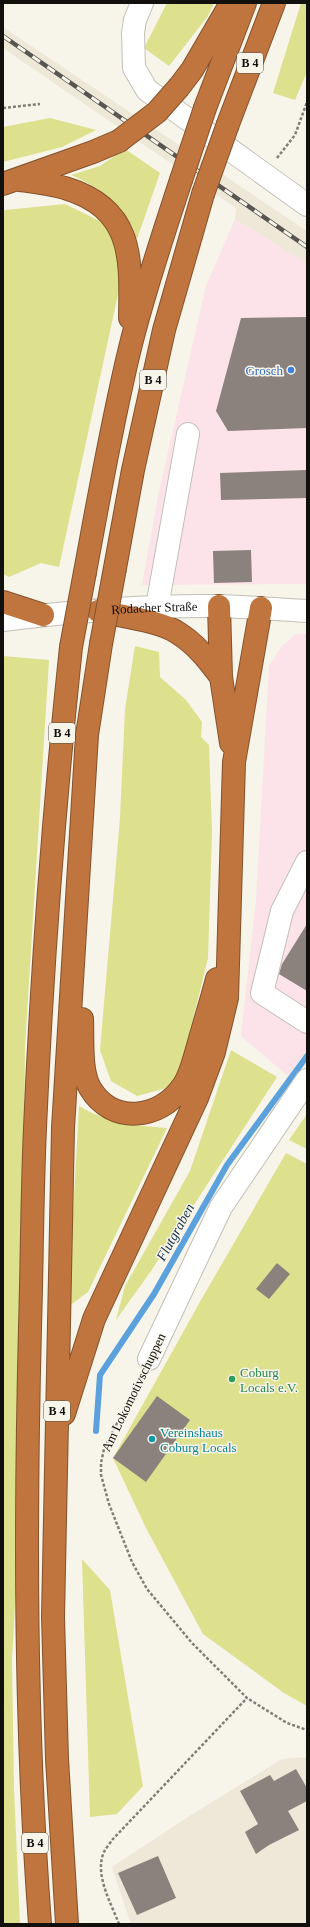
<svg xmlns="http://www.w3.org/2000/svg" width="310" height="1927" font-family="Georgia,serif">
<rect width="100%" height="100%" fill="#f7f4ea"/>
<!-- commercial -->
<path fill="#fce2e9" d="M235,219L307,263V584L142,585L158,496L206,286Z
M296,634H307V1050L288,1076L241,1036L256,901L269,666L281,647Z"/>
<!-- built -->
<path fill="#ede8d7" d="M3,27L307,231V263L235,219L236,208L3,48Z
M307,1757V1924H131L112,1867L191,1815L282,1759Z"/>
<!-- green -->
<path fill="#dde08d" d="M167,3H214L208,16L169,66L144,48Z
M301,3H307V72L295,100L273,93Z
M50,118L96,130L62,147L3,162V127Z
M125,149L160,173L137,239C117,205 108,191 71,175L100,166Z
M65,204L110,226L125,262L59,567L41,563L9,577L3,574V211L5,210Z
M135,646L159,652L160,677L186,700L202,722L201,737L209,745L212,833L208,958L178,1081L163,1089L137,1096L111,1081L100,1050L120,818L125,709Z
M3,656L49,660L25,1047L21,1498L12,1660L14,1789L20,1924H3Z
M231,1050L277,1077L151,1271L116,1320L125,1286L190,1171Z
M79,1106C110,1124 132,1125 167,1128L88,1292L68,1307Z
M307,1114V1149L289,1140Z
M286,1153L307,1164V1706L284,1693L203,1634L146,1528L113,1458L201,1300Z
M82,1559L110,1590L143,1786L117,1814L90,1817Z"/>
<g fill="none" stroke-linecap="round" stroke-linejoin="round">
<!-- stream -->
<path stroke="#5ba2dc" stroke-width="6" d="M96,1431L100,1375L154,1294L227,1165L307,1056"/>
</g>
<!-- building -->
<path fill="#8b817d" d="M307,317V428L228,431L216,411L241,318Z
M307,470V498L221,500L220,473Z
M251,550L252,582L214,583L213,551Z
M307,924V991L279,974L282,964Z
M277,1263L290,1274L269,1299L256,1289Z
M157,1396L190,1420L146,1482L113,1458Z
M296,1769L307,1788V1801L288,1811L299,1830L269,1845L256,1854L245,1832L258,1824L240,1791L270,1775L274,1781Z
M158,1856L176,1898L137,1915L118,1873Z"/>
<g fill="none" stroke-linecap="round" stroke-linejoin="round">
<defs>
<g id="minor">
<path d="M142,3L135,20L133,33L134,68L147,90L307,205"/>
<path d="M157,607L188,434"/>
<path id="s1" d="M3,620C74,611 147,605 219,606C248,607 278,609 307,611"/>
<path d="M307,862L282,911L262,993L307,1022"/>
<path d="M149,1359L221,1207L307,1080"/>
</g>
<path id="highway" d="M179,87L192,70L231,3
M205,108L245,3
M228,124L274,3
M20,180C34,182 50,184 65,188C134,209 131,258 130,318
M3,184L93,152L119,141
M115,568L133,470L164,330L203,194
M85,572C99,497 112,422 130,348C144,291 163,235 181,180
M3,602L43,615
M219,606L221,677L231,743
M98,611C120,616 161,621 178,633C196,644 209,661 221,677
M82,1019C83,1038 80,1071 90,1088C112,1125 160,1120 183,1086C191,1075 194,1059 198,1046C204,1024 211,1002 217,979
M64,1414L94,1319L197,1098L214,1052L227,998L234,762L261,608
M40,1924C25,1725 25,1526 30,1327C32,1261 32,1194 35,1128C42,967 54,807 71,647
M67,1924L57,1759L53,1617L63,1128L87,735L101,644"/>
</defs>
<!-- minor casing -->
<use href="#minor" stroke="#c2bfb6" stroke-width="24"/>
<!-- highway casing -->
<use href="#highway" stroke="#83522d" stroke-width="24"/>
<!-- path -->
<path stroke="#807e77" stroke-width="2.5" stroke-dasharray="3 2" stroke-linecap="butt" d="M3,108L40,104
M277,158L295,135L307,102
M140,1378L104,1449L101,1463V1475L109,1504L132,1562L147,1589L192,1643L247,1698L287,1723L307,1730
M119,1924C111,1903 94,1874 104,1852C106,1848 110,1843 113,1839L247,1698"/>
<!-- minor -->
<use href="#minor" stroke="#fff" stroke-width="22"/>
<!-- highway -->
<use href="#highway" stroke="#c0753e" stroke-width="22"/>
<defs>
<path id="rail" d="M3,36L307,247"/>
</defs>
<!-- rail casing -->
<use href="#rail" stroke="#585651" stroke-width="4.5"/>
<!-- rail -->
<use href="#rail" stroke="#f7f4ea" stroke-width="3" stroke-dasharray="9" stroke-linecap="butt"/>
<defs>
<path id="highway-bridge" d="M119,141L157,112L179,87
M181,180L205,108
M203,194L228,124
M101,644L115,568
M71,647L85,572"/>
</defs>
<!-- highway-bridge casing -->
<use href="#highway-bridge" stroke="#83522d" stroke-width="24" stroke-linecap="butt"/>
<!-- highway-bridge -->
<use href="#highway-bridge" stroke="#c0753e" stroke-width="22"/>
</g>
<!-- markers -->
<circle fill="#3f7fe0" stroke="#f7f4ea" stroke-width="1.5" cx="291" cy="370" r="4"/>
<circle fill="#2e9e5b" stroke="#f7f4ea" stroke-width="1.5" cx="232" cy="1379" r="4"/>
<circle fill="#0f9aa8" stroke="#f7f4ea" stroke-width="1.5" cx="152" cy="1439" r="4"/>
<g text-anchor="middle" stroke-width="3" stroke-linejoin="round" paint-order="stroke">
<!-- shield labels -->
<g fill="#f7f4ea" stroke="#56544f" stroke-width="1">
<rect x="237" y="53" width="26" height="20" rx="3"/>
<rect x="140" y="370" width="26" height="20" rx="3"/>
<rect x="49" y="723" width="26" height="20" rx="3"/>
<rect x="44" y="1401" width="26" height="20" rx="3"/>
<rect x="22" y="1833" width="26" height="20" rx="3"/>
</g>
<g font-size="12" font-weight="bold" fill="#11100d">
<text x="250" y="67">B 4</text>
<text x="153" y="384">B 4</text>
<text x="62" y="737">B 4</text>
<text x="57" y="1415">B 4</text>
<text x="35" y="1847">B 4</text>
</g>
<!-- shop labels -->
<g font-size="13" fill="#366cbe" stroke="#f7f4ea" text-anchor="end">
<text x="283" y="375">Grosch</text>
</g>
<!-- street labels -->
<g font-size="13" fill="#11100d" stroke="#f7f4ea">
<text dy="5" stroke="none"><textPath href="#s1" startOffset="152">Rodacher Straße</textPath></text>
<text transform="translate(133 1392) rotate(-64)" y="5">Am Lokomotivschuppen</text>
</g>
<!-- leisure labels -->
<g font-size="13" fill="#27864d" stroke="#f7f4ea" text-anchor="start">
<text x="240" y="1377">Coburg<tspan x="240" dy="15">Locals e.V.</tspan></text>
</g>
<!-- culture labels -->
<g font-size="13" fill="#0d838f" stroke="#f7f4ea" text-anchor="start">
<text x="160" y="1437">Vereinshaus<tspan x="160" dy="15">Coburg Locals</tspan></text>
</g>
<!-- water labels -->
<g font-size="14" font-style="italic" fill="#13324a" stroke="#f7f4ea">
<text transform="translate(175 1232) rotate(-61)" y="5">Flutgraben</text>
</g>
</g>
<!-- border -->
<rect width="310" height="1927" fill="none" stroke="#11100d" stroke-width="8"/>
</svg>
